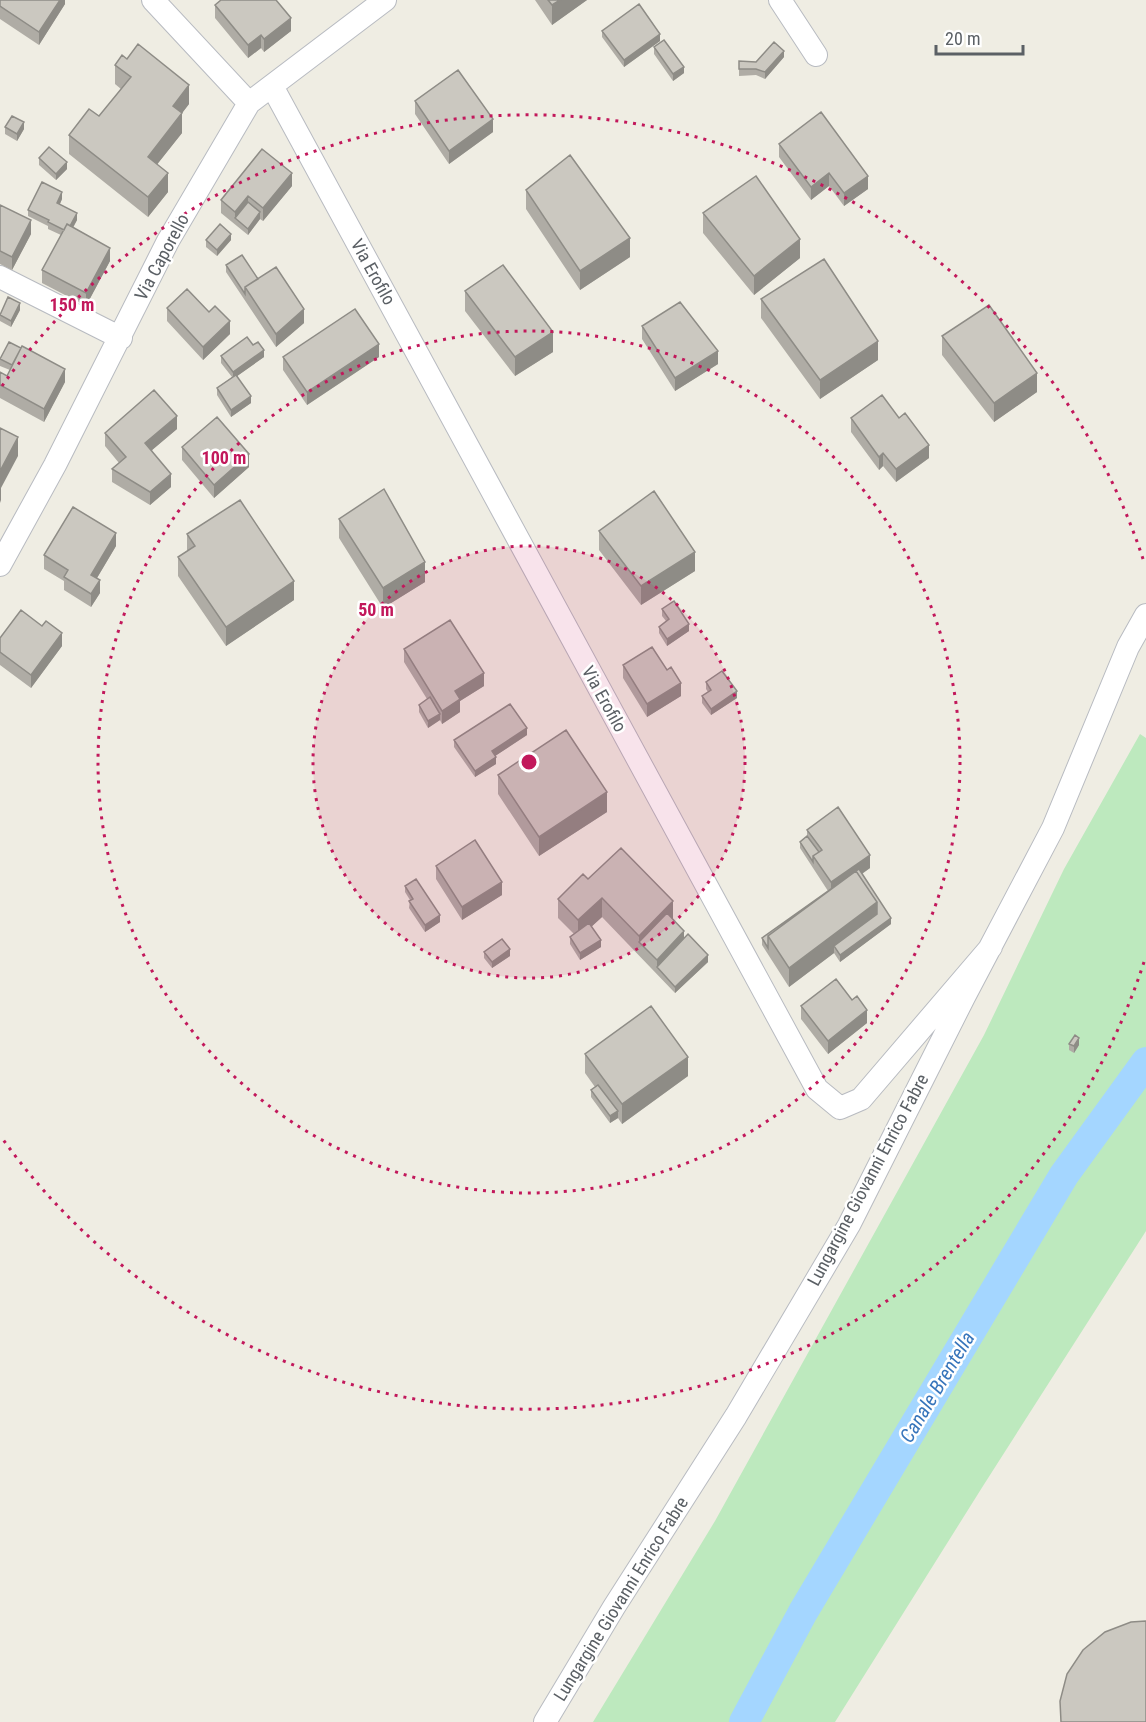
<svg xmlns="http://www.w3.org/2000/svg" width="1146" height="1722" font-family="'Roboto Condensed',sans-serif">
<rect width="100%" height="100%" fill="#efede3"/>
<!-- green -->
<path fill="#bde9be" d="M1140,734L1146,738V1231L983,1486L835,1722H593L715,1521L984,1035L1064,869Z"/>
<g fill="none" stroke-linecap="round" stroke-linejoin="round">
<!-- canal -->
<path stroke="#a4d6ff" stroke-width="30" d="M744,1722L803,1612L1064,1175L1146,1062"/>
<defs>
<path id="street" d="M153,0L249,103
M780,0L816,55
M272,86L817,1089L840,1108L861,1099L991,947
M0,277L121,338
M0,565L55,465L168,241L249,103L385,0
M545,1722L614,1607L736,1416L849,1225L964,997L1053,828L1128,647L1146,615"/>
</defs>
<!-- street casing -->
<use href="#street" stroke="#b8bbc1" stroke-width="24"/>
<!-- street -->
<use href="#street" stroke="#fff" stroke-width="22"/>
</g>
<!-- wall -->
<path fill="#afaca5" d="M0,0H65V4L39,45L0,19Z
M535,0H587L552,25Z
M215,5L291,31L264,52L261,48L248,58L215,18Z
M602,31L660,41L624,67L602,37Z
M654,47L684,73L673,81L654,54Z
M784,57L765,79L756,75L739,76V61L756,62Z
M115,65L189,104L182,113V133L157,164L168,192L148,217L69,154V135L99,116L121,89L115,84Z
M415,101L493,132L449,164L415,114Z
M5,127L24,129L17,141L5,134Z
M779,144L868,189L844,206L829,186L811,200L779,157Z
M39,158L67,169L56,180L39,165Z
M292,186L263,221L260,219L248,235L221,213V200Z
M526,190L630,257L580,290L526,209Z
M62,199L60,204L77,220L73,228L110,261L86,306L42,283V270L61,235L48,229V226L28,216V210Z
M0,205L31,234L12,270L0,264Z
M703,213L800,258L754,295L703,233Z
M206,240H231L217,256L206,247Z
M226,265L258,279L304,323L276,347L226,272Z
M465,291L553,352L515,376L465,311Z
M761,299L878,360L820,399L761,318Z
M167,308L230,334L203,360L167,321Z
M20,310L11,327L0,321V313Z
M642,326L718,364L675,391L642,339Z
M942,336L1037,392L994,422L942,355Z
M221,356L264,357L237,376L251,403L231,417L217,395V388L232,377L221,363Z
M283,357H379L307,405L283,370Z
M0,359L65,382L44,422L0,398V372L7,376L10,370L0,366Z
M851,418L929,458L896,482L883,466L879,470L851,432Z
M177,429L152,450L171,487L150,505L112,482V469L119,463L105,446V433Z
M182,447L249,467L214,498L182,460Z
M339,519L425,582L383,608L339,538Z
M599,531L695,571L641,605L599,550Z
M187,534L294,600L226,646L178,576V557L187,551Z
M116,546L97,578L100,593L91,607L64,590V581L44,569V555Z
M662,609L689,631L667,646L659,633V627L666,621L662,616Z
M42,626L62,646L31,688L0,665V638Z
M404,649L484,686L460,701V712L442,724L440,720L428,728L419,712V705L427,699L404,662Z
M623,665L681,696L647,717L623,678Z
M706,682L737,698L711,715L702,703V696L708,692L706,689Z
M527,735L495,756L496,764L475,777L454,747V740Z
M498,775L607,812L539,856L498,794Z
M807,830L870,868L862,874L891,924L840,962L834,953L789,987L762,945V938L828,891L800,848V842L807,836Z
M436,866L502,895L462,920L436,879Z
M588,879L673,920L684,938L708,962L675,993L602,917L591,927L601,947L580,960L570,944V937L574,934L558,918V899Z
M405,886L440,922L425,932L409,908L410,900L405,892Z
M484,952L510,956L492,968L484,958Z
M852,1000L867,1023L828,1054L801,1019V1006Z
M1069,1044L1079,1045L1074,1053L1069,1050Z
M585,1054L688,1076L622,1124L618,1118L610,1123L591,1097V1090L595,1087L585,1073Z"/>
<!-- shaded-wall -->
<path fill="#8e8c86" d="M60,0H65V4L39,45V32Z
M560,0H587L552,25V5Z
M291,18V31L264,52V39Z
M660,34V41L624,67V60Z
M261,35V48L248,58V45Z
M784,51V57L765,79V72Z
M684,67V73L673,81V74Z
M189,85V104L173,125V106Z
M182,113V133L148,176V157Z
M493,119V132L449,164V151Z
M24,122V129L17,141V134Z
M67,162V169L56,180V174Z
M168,173V192L148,217V197Z
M292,173V186L263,221V208Z
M829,173V186L811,200V187Z
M868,176V189L844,206V193Z
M62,192V199L57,210V203Z
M248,196V209L235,218V225V212Z
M260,212V219L248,235V229Z
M77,213V220L67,238V231Z
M31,220V234L12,270V257Z
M231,234V240L217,256V250Z
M630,238V257L580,290V271Z
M800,239V258L754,295V276Z
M110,248V261L86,306V293Z
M20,303V310L11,327V321Z
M304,309V323L276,347V334Z
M230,321V334L203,360V347Z
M553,332V352L515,376V357Z
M878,341V360L820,399V380Z
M379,344V357L307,405V392Z
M264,350V357L233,379V372Z
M718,351V364L675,391V378Z
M65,369V382L44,422V409Z
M1037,373V392L994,422V403Z
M251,396V403L231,417V410Z
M177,416V429L145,456V443Z
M18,437V456L1,488V500L0,503V471Z
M929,445V458L896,482V469Z
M883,453V466L879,470V457Z
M249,454V467L214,498V485Z
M171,474V487L150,505V492Z
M116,533V546L91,588V575Z
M695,552V571L641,605V586Z
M425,562V582L383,608V588Z
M100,580V593L91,607V594Z
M294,581V600L226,646V627Z
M689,624V631L667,646V639Z
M62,633V646L31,688V675Z
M484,673V686L460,701V712L442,724V711L455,691Z
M681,683V696L647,717V704Z
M737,691V698L711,715V709Z
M440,714V720L428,728V721Z
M527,728V735L492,758V751Z
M496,757V764L475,777V771Z
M607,792V812L539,856V837Z
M870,855V868L831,895V882Z
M502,882V895L462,920V907Z
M602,898V917L578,939V920Z
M673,901V920L639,942V936Z
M877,902V921L834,946V953L789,987V968Z
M440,915V922L425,932V925Z
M891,918V924L840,962V955Z
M684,931V944L657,967V960Z
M601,940V947L580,960V953Z
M510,949V956L492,968V962Z
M708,955V962L675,993V987Z
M867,1010V1023L828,1054V1041Z
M1079,1038V1045L1074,1053V1046Z
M688,1057V1076L622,1124V1104Z
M618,1111V1118L610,1123V1116Z"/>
<!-- building -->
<path fill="#cbc8c0" stroke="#8e8c86" stroke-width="1.5" d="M0,0H60L39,32L0,6Z
M221,0H276L291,18L264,39L261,35L248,45L215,5Z
M548,0H560L552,5Z
M639,4L660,34L624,60L602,31Z
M664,40L684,67L673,74L654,47Z
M774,42L784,51L765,72L756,69H739V61L756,62Z
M138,44L189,85L173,106L182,113L148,157L168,173L148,197L69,135L89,109L99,116L131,77L115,65L122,55L127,59Z
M458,70L493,119L449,151L415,101Z
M821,112L868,176L844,193L829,173L811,187L779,144Z
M12,116L24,122L17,134L5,127Z
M49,147L67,162L56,174L39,158Z
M262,149L292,173L263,208L248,196L235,212L221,200Z
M570,155L630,238L580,271L526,190Z
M756,176L800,239L754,276L703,213Z
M42,182L62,192L57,203L77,213L70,226L67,224L64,230L48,222L49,220L28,210Z
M248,202L260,212L248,229L235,218Z
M0,205L31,220L12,257L0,251Z
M67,224L110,248L86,293L42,270Z
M220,224L231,234L217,250L206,240Z
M242,255L258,279L245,287V294L226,265Z
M824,259L878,341L820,380L761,299Z
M503,265L553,332L515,357L465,291Z
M276,267L304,309L276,334L245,287Z
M187,289L209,312L215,306L230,321L203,347L167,308Z
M8,297L20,303L11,321L0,315Z
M680,302L718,351L675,378L642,326Z
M989,305L1037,373L994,403L942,336Z
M355,309L379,344L307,392L283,357Z
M247,337L253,345L258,342L264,350L233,372L221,356Z
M9,342L21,348L12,365L0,359Z
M22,346L65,369L44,409L0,385V372L7,376Z
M236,375L251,396L231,410L217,388Z
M154,390L177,416L145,443L171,474L150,492L112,469L126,457L105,433Z
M882,395L899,418L905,413L929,445L896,469L883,453L879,457L851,418Z
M217,417L249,454L214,485L182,447Z
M0,428L18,437L0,471Z
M384,489L425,562L383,588L339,519Z
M654,491L695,552L641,586L599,531Z
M240,500L294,581L226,627L178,557L195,546L187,534Z
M73,507L116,533L91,575L100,580L91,594L64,577L68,570L44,555Z
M674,601L689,624L667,639L659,627L669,619L662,609Z
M21,610L42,626L46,621L62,633L31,675L0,652V638Z
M450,620L484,673L455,691L460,699L442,711L404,649Z
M652,647L667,670L671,667L681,683L647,704L623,665Z
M722,671L737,691L711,709L702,696L711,690L706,682Z
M430,697L440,714L428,721L419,705Z
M510,704L527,728L492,751L496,757L475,771L454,740Z
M566,730L607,792L539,837L498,775Z
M838,807L870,855L831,882L813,856L822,850L807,830Z
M807,836L819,852L813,856V862L800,842Z
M475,840L502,882L462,907L436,866Z
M621,848L673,901L639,936L602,898L578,920L558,899L583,874L588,879Z
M859,869L891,918L840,955L834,946L877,914V902L856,871L768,936V948L762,938Z
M856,871L877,902L789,968L768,936Z
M416,879L440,915L425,925L409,901L413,899L405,886Z
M667,913L684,931L657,960L639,942Z
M589,923L601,940L580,953L570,937Z
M688,934L708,955L675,987L657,967Z
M502,939L510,949L492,962L484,952Z
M836,979L852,1000L857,996L867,1010L828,1041L801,1006Z
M651,1006L688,1057L622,1104L585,1054Z
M1075,1035L1079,1038L1074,1046L1069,1044Z
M598,1085L618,1111L610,1116L591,1090Z
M1146,1621V1722H1061L1060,1701L1067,1674L1083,1650L1105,1632L1131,1622Z"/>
<!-- distance rings -->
<circle cx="529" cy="762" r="216" fill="#c2185b" fill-opacity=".12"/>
<g fill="none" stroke="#c2185b" stroke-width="3" stroke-dasharray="3 6">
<circle cx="529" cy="762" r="216"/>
<circle cx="529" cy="762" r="431"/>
<path d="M1144 962A647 647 0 0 1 2 1138M2 386A647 647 0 0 1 1144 562"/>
</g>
<g text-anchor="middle" stroke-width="5" stroke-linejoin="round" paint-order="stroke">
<!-- street labels -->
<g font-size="18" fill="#5b6065" stroke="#fff">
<text transform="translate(162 257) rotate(-62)" y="6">Via Caporello</text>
<text transform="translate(373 272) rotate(61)" y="6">Via Erofilo</text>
<text transform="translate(604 699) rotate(61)" y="6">Via Erofilo</text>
<text transform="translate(868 1180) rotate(-62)" y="6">Lungargine Giovanni Enrico Fabre</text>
<text transform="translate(621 1599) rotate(-58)" y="6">Lungargine Giovanni Enrico Fabre</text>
</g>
<!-- water labels -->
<g font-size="20" font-style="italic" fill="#3775bb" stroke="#fff">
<text transform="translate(937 1387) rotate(-59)" y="7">Canale Brentella</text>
</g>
</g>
<circle cx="529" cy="762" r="9" fill="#c2185b" stroke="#fff" stroke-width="3"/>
<g font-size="18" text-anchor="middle" font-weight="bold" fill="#c2185b" stroke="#fff" stroke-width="5" stroke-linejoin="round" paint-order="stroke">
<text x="72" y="311">150 m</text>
<text x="224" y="464">100 m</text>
<text x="376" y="616">50 m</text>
</g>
<!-- scale -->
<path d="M936 45v9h87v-9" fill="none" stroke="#5b6065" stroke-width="3"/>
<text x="945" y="45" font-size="18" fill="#5b6065" stroke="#ffffff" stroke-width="4.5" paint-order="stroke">20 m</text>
</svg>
